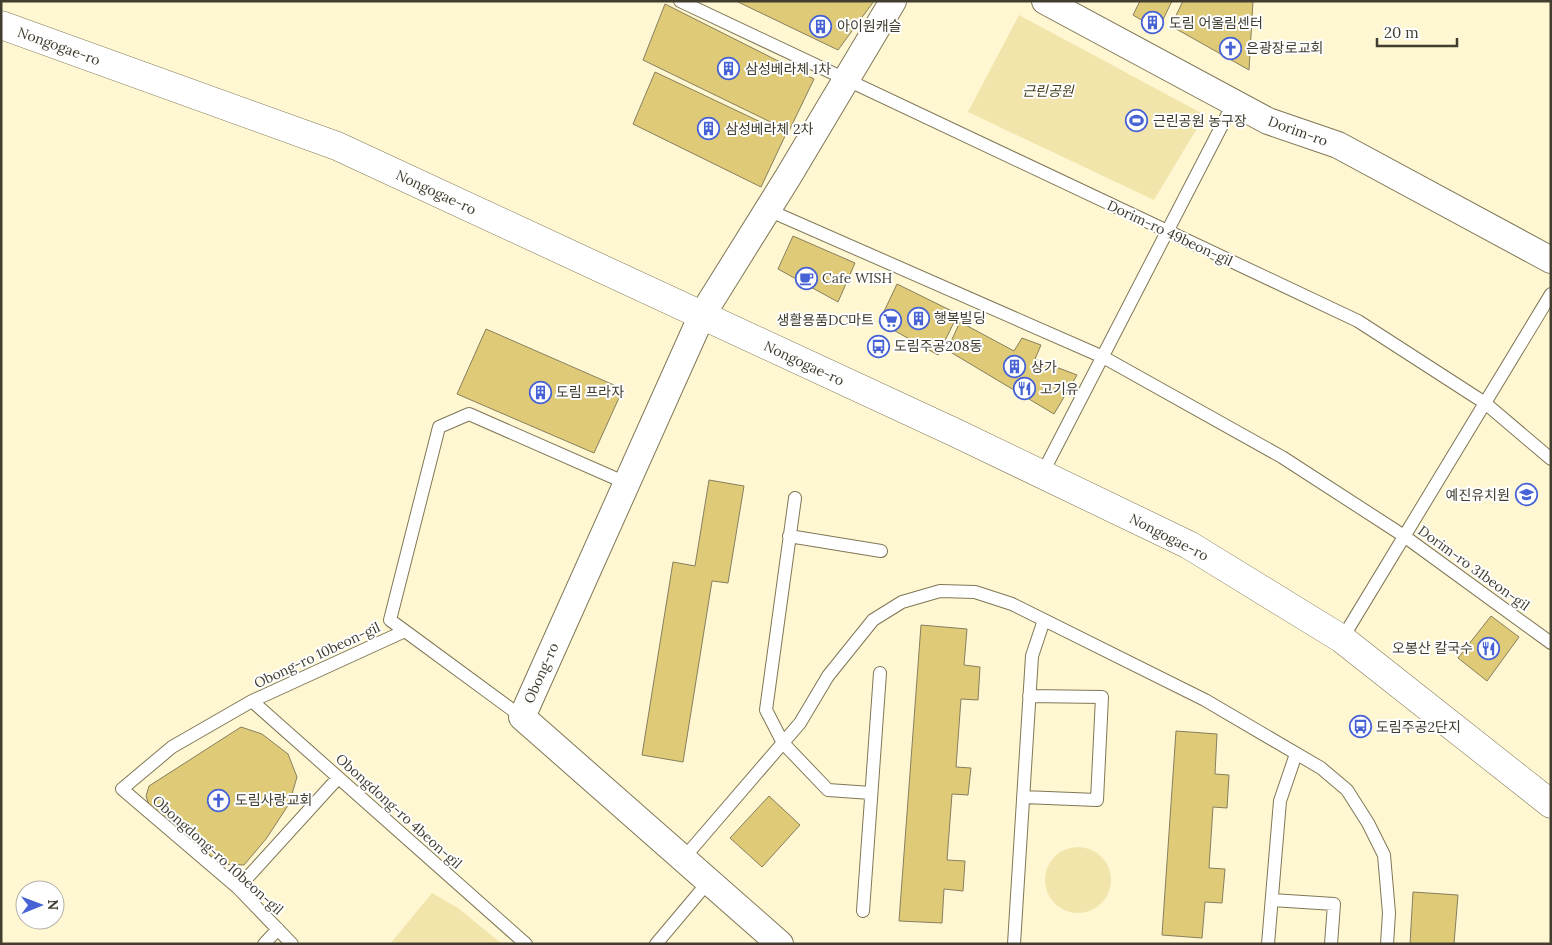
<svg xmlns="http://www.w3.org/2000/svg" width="1552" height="945" font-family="Lora,'Noto Sans KR',serif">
<rect width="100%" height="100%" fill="#fff6d2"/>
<!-- green -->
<path fill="#f2e5ac" d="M1019,15L1205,115L1154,200L968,112Z
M1045 880a33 33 0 1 1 66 0a33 33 0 1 1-66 0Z
M432,893L458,908L502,944H390Z"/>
<!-- building -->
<path fill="#deca77" stroke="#877f5e" d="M736,1H874L838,50Z
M1140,1H1172L1158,30L1133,15Z
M1183,1H1253L1249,70L1171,26Z
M665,4L814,79L789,131L643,60Z
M655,72L786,134L761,187L633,124Z
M793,236L855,263L838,302L778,269Z
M897,284L958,314L938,355L879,322Z
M960,322L1014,351L1022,338L1041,345L1035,359L1077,375L1054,414L947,350Z
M486,329L623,389L594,453L457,394Z
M709,480L744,486L728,583L712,581L683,762L642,755L673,562L695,566Z
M1491,616L1519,637L1487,681L1458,658Z
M921,625L967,629L964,665L980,667L978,700L961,699L956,767L971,768L968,795L952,794L947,860L965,861L963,891L944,889L942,923L899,921Z
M241,727L262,734L288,754L297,777L289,804L266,839L244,865L220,864L149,805L146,796L149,786Z
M1176,731L1217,734L1215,774L1229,775L1227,808L1213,807L1209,868L1225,869L1222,903L1205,902L1202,938L1162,935Z
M769,796L800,825L762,867L730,838Z
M1413,892L1458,895L1454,944H1410Z"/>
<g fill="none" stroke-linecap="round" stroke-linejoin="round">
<defs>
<path id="lane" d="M680,1L1358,321L1485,403L1551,459
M768,210L1103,357L1282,457L1404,536L1551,643
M1042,474L1234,102
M795,498L766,710L783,743L828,790L871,793
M789,536L881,551
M405,631L390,620L439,427L469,414L626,483
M1342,639L1551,294
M252,701L526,944
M1023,797L1097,800L1102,697L1029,696
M683,859L800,723L828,676L873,620L902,602L940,591L975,592L1012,604L1205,700L1321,768L1347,790L1368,823L1384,855L1389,913L1387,944
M238,888L338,778
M1272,900L1334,904L1331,944
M863,911L880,673
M264,944L278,929
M292,944L238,888L122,789L172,747L252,701L405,631L522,717
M656,944L709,881
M1014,944L1032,656L1044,620
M1268,944L1280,801L1296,754"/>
<path id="street" d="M1045,1L1268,121L1338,145L1551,260
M780,944L522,717L702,315L788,177L893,1"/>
<path id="secondary" d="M1,25L337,146L956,433L1189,545L1342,639L1551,804"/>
</defs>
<!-- lane casing -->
<use href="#lane" stroke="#7f7756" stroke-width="14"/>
<!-- street casing -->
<use href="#street" stroke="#7f7756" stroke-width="28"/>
<!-- secondary casing -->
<use href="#secondary" stroke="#7f7756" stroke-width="29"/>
<!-- lane -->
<use href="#lane" stroke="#fff" stroke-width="12"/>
<!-- street -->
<use href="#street" stroke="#fff" stroke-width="26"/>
<!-- secondary -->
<use href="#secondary" stroke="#fff" stroke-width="28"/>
</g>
<!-- icons -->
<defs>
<symbol id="building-ring" viewBox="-11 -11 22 22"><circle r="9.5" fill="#fff" stroke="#4662d5" stroke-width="1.5"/><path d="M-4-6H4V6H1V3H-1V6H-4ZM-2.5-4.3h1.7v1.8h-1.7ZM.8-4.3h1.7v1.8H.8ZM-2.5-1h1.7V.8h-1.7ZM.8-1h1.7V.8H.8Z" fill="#4662d5"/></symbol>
<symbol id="church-ring" viewBox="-11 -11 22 22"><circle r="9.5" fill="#fff" stroke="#4662d5" stroke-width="1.5"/><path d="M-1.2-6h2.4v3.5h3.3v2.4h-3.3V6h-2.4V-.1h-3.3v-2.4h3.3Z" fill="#4662d5"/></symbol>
<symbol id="stadium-ring" viewBox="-11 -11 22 22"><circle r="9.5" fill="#fff" stroke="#4662d5" stroke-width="1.5"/><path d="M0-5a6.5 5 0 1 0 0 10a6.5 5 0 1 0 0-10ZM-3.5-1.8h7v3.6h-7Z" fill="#4662d5"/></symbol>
<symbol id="cafe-ring" viewBox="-11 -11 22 22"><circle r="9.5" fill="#fff" stroke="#4662d5" stroke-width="1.5"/><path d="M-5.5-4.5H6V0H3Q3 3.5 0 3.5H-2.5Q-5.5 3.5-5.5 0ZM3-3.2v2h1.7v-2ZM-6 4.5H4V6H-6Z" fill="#4662d5"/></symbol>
<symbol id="supermarket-ring" viewBox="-11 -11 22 22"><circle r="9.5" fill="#fff" stroke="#4662d5" stroke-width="1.5"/><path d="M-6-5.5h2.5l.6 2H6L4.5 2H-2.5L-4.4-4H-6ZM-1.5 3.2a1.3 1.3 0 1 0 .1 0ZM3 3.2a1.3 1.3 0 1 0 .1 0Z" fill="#4662d5"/></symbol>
<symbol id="bus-ring" viewBox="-11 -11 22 22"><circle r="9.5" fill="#fff" stroke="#4662d5" stroke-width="1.5"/><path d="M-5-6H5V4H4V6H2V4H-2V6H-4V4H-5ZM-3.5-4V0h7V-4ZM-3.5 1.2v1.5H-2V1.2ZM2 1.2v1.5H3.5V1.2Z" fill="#4662d5"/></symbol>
<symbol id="restaurant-ring" viewBox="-11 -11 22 22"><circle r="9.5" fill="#fff" stroke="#4662d5" stroke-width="1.5"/><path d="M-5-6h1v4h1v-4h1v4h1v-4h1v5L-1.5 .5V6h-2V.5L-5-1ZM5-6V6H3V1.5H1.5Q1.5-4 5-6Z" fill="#4662d5"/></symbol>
<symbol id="school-ring" viewBox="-11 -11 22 22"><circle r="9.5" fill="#fff" stroke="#4662d5" stroke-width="1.5"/><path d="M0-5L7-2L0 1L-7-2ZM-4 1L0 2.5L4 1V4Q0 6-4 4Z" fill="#4662d5"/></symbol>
</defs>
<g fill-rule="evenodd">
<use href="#building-ring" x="1140" y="10" width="25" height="25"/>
<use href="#building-ring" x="808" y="14" width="25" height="25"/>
<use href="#church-ring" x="1218" y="36" width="25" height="25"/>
<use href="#building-ring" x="716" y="56" width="25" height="25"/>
<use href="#stadium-ring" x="1124" y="108" width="25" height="25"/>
<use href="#building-ring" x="696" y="116" width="25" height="25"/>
<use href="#cafe-ring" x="794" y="266" width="25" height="25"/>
<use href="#building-ring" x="906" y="306" width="25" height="25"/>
<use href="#supermarket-ring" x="878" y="308" width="25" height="25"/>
<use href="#bus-ring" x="866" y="334" width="25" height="25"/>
<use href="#building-ring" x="1002" y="354" width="25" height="25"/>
<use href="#restaurant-ring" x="1012" y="376" width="25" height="25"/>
<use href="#building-ring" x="528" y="380" width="25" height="25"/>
<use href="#school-ring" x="1514" y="482" width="25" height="25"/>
<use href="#restaurant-ring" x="1476" y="636" width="25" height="25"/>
<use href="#bus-ring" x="1348" y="714" width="25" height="25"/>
<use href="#church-ring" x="206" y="788" width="25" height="25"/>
</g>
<g text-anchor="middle" stroke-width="4" stroke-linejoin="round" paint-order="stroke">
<!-- poi labels -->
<g font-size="14" fill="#413d2f" stroke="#fff" text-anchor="start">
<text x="1169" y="28">도림 어울림센터</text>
<text x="837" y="31">아이원캐슬</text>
<text x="1246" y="53">은광장로교회</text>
<text x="745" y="74">삼성베라체 1차</text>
<text x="1153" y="126">근린공원 농구장</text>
<text x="725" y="134">삼성베라체 2차</text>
<text x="822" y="283">Cafe WISH</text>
<text x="934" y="323">행복빌딩</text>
<text x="874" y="325" text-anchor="end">생활용품DC마트</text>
<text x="894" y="351">도림주공208동</text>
<text x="1031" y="372">상가</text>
<text x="1040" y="394">고기유</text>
<text x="556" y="397">도림 프라자</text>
<text x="1510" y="500" text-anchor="end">예진유치원</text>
<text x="1473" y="653" text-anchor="end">오봉산 칼국수</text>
<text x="1376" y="732">도림주공2단지</text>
<text x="235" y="805">도림사랑교회</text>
</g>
<!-- street labels -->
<g font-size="14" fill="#413d2f" stroke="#fff">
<text transform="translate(59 46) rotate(20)" y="5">Nongogae-ro</text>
<text transform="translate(1298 131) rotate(20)" y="5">Dorim-ro</text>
<text transform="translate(436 192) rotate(25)" y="5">Nongogae-ro</text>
<text transform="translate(1170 233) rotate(25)" y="5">Dorim-ro 49beon-gil</text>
<text transform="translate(804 363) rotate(25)" y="5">Nongogae-ro</text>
<text transform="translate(1169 537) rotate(27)" y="5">Nongogae-ro</text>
<text transform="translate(1474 568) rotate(36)" y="5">Dorim-ro 31beon-gil</text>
<text transform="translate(317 655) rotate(-25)" y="5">Obong-ro 10beon-gil</text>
<text transform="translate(541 673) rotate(-66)" y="5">Obong-ro</text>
<text transform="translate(399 811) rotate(42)" y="5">Obongdong-ro 4beon-gil</text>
<text transform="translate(218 855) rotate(42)" y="5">Obongdong-ro 10beon-gil</text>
</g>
<!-- park labels -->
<g font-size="14" font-style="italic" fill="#48401c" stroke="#fff">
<text x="1048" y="96">근린공원</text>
</g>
</g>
<!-- border -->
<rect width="1552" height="945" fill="none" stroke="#413d2f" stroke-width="5"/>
<!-- north arrow -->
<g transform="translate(40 905) rotate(89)"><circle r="24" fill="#ffffff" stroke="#b3b1ac"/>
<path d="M0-4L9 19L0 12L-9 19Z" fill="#4662d5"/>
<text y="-8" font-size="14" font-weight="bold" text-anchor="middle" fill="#413d2f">N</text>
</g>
<!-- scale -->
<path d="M1377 38v8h80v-8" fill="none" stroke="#413d2f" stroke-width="2.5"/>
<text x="1384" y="38" font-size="15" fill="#413d2f" stroke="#ffffff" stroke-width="4" paint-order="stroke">20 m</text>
</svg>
